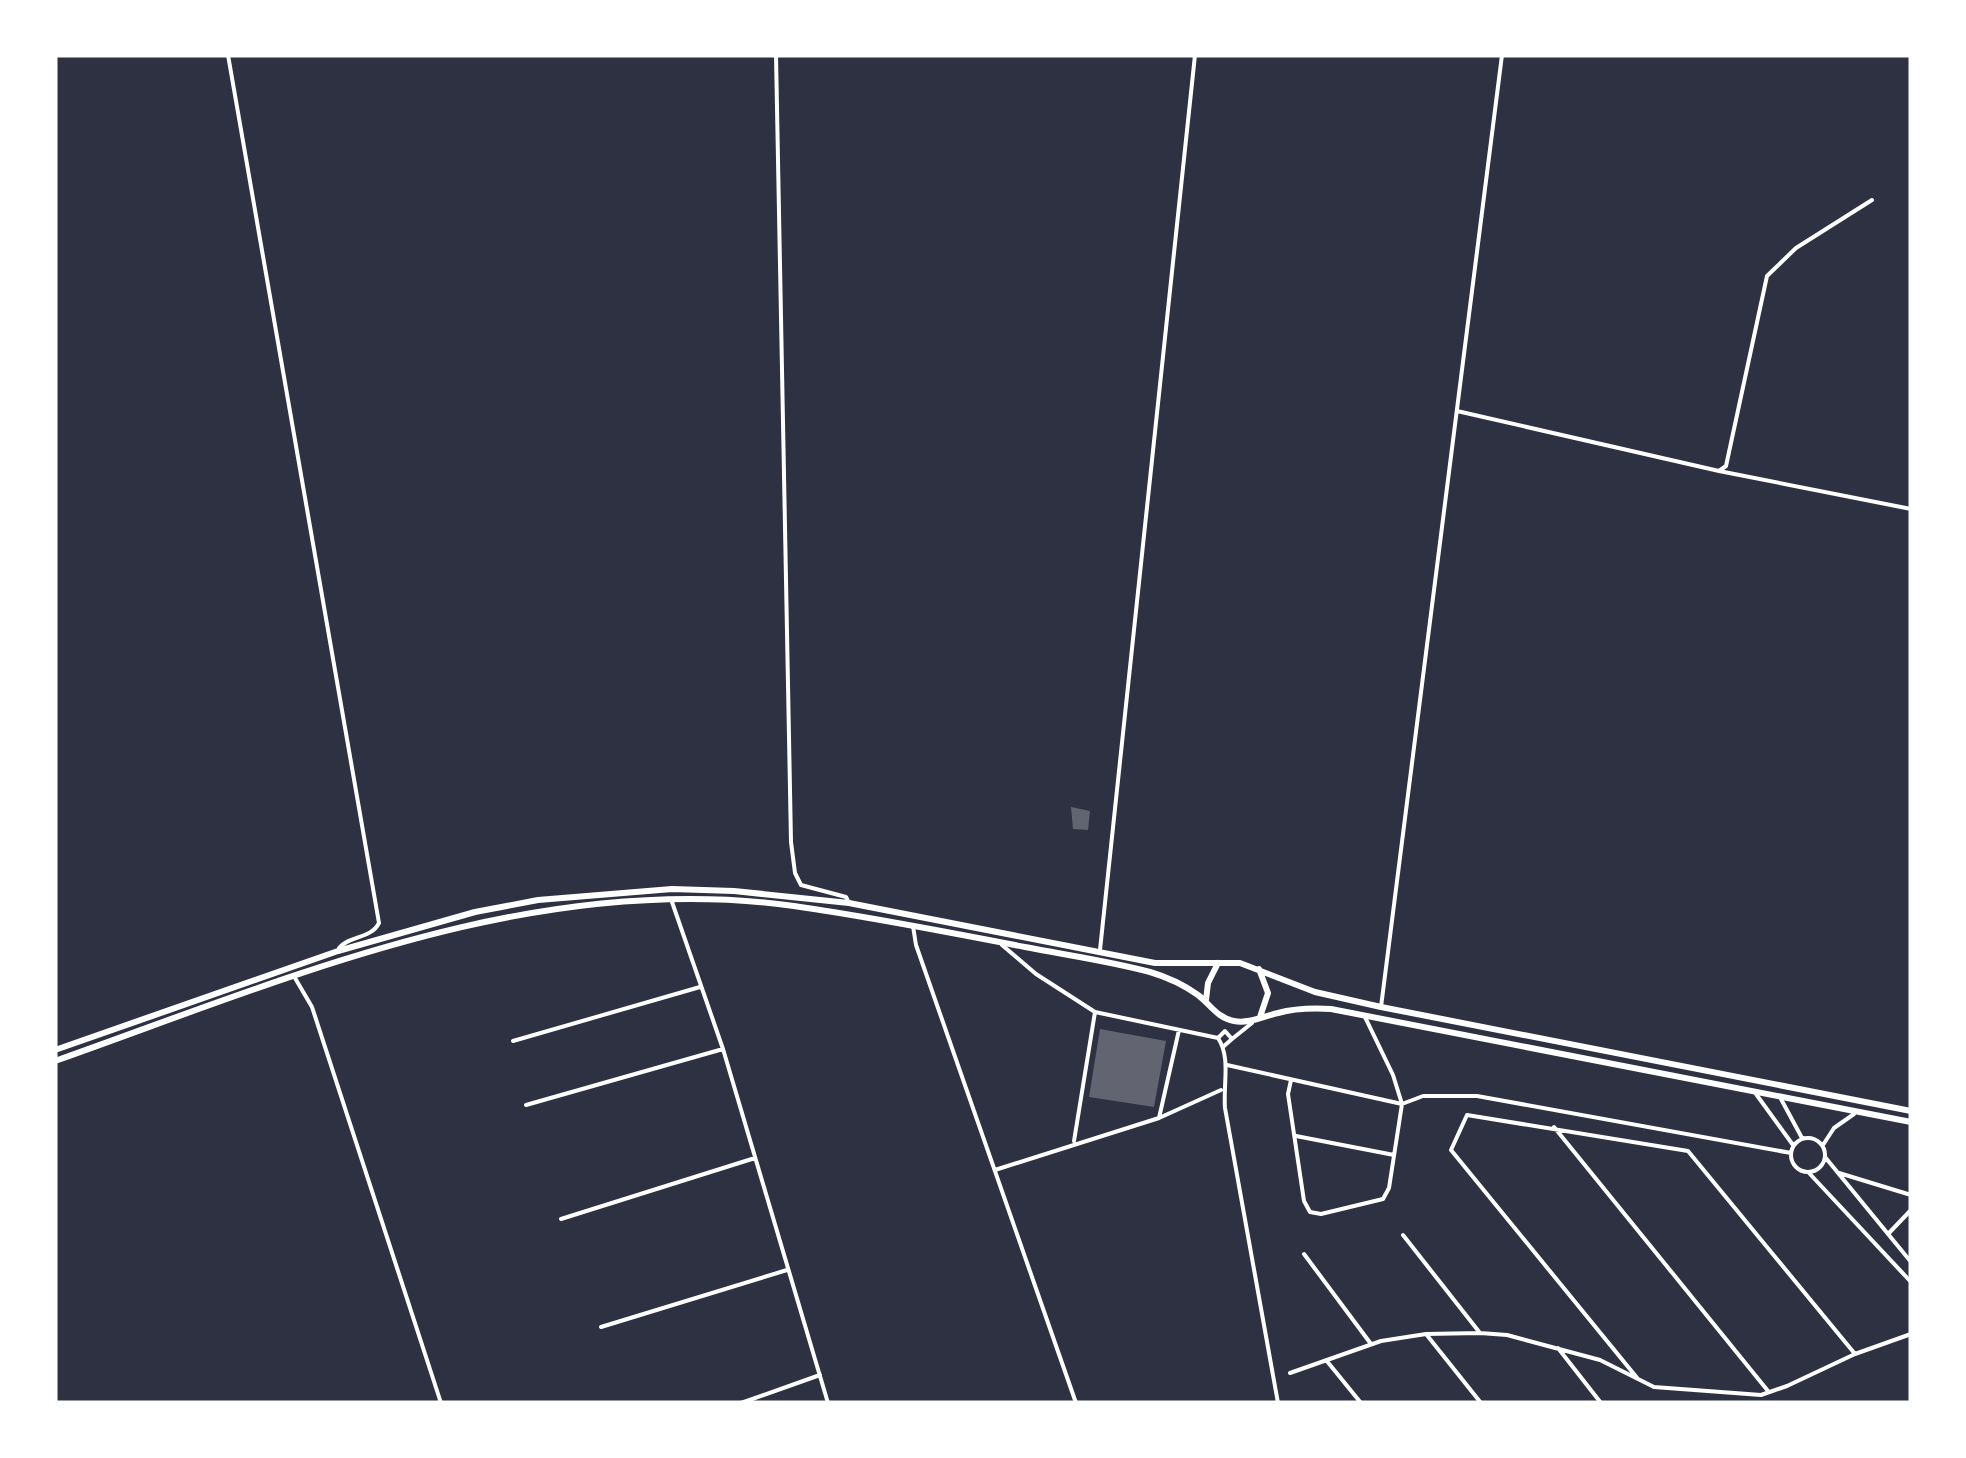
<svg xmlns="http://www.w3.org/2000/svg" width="1966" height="1458" font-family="Arial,sans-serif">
<rect width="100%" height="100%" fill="#2d3142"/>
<!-- building -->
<path fill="#626471" d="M1071,807L1090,811L1088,830L1073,829Z
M1100,1029L1166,1041L1154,1107L1089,1097Z"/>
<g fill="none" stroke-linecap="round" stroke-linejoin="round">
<!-- minor -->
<path stroke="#fff" stroke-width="4" d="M228,55L379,923C371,939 350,935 339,948
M776,55L791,842L795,873L801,885L846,897L849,903
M1457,411L1719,471L1911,509
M1719,471L1726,466L1767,276L1796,248L1872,200
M672,902L723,1049L828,1403
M913,926L916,945L1076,1403
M1002,945L1036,974L1095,1012L1218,1038
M1100,950L1195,55
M295,978L312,1007L441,1403
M1381,1007L1502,55
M1232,1039L1252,1023
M513,1041L700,987
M1224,1046L1232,1039L1225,1031L1218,1038C1231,1058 1223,1083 1225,1108L1278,1403
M1227,1065L1402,1104L1423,1096H1477L1791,1153
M1291,1080L1288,1094L1304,1201L1310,1212L1321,1214L1383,1199L1389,1188L1402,1104L1393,1075L1364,1015
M1756,1094L1793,1145
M1781,1099L1802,1138
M526,1105L723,1049
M1159,1118L1179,1030
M1554,1127L1768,1391
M1296,1136L1394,1155
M1791 1155a17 17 0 1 1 34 0a17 17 0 1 1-34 0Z
M1074,1141L1095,1012
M1823,1145L1834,1128L1854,1114
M1825,1157L1911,1262
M995,1170L1159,1118L1221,1090
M1809,1173L1911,1282
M1839,1173L1911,1195
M561,1219L755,1158
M1888,1234L1911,1210
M1403,1235L1480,1333
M1304,1254L1371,1344
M601,1327L787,1270
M1426,1334L1481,1403
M1558,1348L1601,1403
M1326,1360L1361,1403
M1290,1373L1381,1341L1426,1334L1480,1333L1507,1335L1600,1360L1654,1387L1761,1395L1787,1386L1855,1354L1911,1334
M1638,1379L1451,1150L1467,1115L1688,1151L1855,1354
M741,1403L820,1375"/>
<!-- primary -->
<path stroke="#fff" stroke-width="6" d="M1259,969L1268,993L1260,1017
M1206,1000L1208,983L1218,963
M55,1050L338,951L475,912L538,900L672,889L734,891L849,903L1155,963H1240L1315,992L1381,1007L1911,1111
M55,1061C292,977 535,870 794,906C871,917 948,932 1025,947C1066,955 1109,961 1150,972C1167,977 1184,985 1198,995C1210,1004 1217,1018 1234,1021C1249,1024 1264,1016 1278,1013C1296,1008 1313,1008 1331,1009L1911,1122"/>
</g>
<!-- border -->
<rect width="1966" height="1458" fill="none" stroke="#ffffff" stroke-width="115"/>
</svg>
